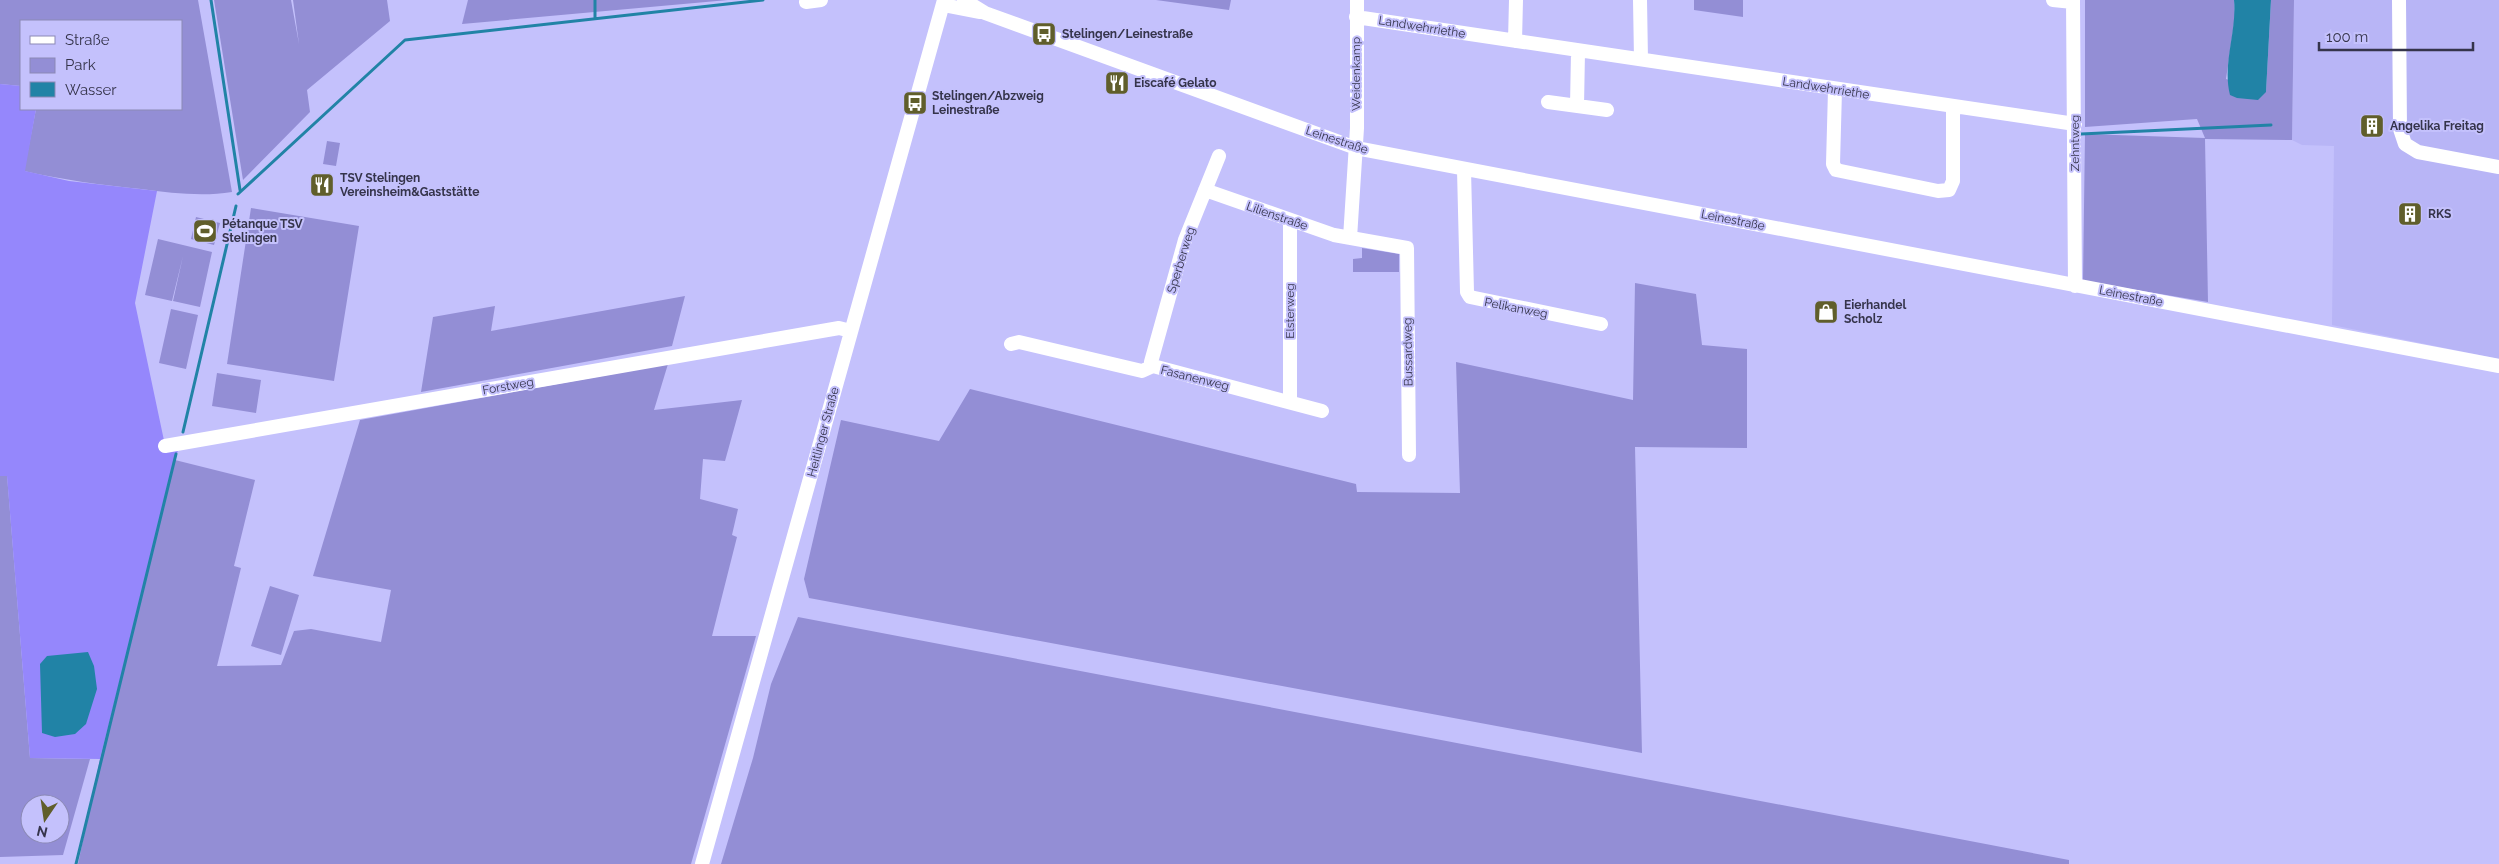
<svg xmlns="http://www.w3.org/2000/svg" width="2499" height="864" font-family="Raleway,sans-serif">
<rect width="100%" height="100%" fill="#c4c1fc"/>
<!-- built -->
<path fill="#b8b5f6" d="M2294,0H2499V359L2332,325L2334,146L2302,145L2292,140Z"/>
<!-- green -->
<path fill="#938ed5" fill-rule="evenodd" d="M0,0H198L232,192C202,197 172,193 141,189C102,185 63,180 24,171L36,109H181V21H21V86L0,84Z
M214,0H291L299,44L293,0H387L390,21L307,90L310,112L243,180Z
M468,0H728L462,24Z
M1156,0H1231L1229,10Z
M1694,0H1743V17L1694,10Z
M2085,0H2234L2235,17L2226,79L2266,92L2271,0H2294L2292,140L2205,139L2208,302L2083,281L2085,134L2205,138L2197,119L2085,127Z
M327,141L340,143L336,166L323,164Z
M251,208L359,226L334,381L227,364Z
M196,217L220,223L214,245L191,239Z
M158,239L212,252L200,307L173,301L183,256L172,301L145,295Z
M1362,248L1399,254V272H1353V259L1362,258Z
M1635,283L1696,294L1702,345L1747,349V448L1635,447L1642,753L809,598L804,579L841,420L939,441L970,389L1356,484L1357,492L1460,493L1456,362L1633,400Z
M685,296L672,346L421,392L433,317L495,306L491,331Z
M171,309L198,315L186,369L159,363Z
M668,364L654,410L742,400L725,461L703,459L700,499L738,509L732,535L737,537L712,636H756L691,864H78L100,759L175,460L255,480L234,566L241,568L217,666L281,665L294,631L311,629L381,642L391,590L313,576L360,420Z
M217,373L261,380L256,413L212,406Z
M7,475L30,758L90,759L63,855L0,857V476ZM30,804H60V834H30Z
M270,586L299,595L281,655L251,646Z
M798,617L2069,860V864H721L753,758L771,684Z"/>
<!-- forest -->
<path fill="#9587fc" d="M0,84L21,86V109H36L25,171L69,181L157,191L135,303L166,450H178L100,759L30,758L7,476H0Z"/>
<!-- water -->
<path fill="#2183a6" d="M2234,0H2271L2266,92L2258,100L2237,98L2230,95C2222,64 2237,32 2234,0Z
M88,652L94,666L97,689L86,724L75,734L55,737L42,733L40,664L47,656Z"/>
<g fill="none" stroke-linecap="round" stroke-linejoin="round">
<!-- stream -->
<path stroke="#2183a6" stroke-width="3" d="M211,0L240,190
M595,18V0
M2081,134L2271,125
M238,194L405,40L763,0
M183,432L236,206
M76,864L176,454"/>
<!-- minor -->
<path stroke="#fff" stroke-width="14" d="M964,0L985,13L1356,148L2499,366
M1640,0L1641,59
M2053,0L2073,2
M2073,0L2075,286
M2399,0L2400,129L2405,144L2418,152L2499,167
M806,2L821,0
M943,5L979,12
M1356,17L2075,124
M1515,41L1516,0
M1835,90L1833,164L1836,170L1938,191L1949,190L1953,181V107
M1548,102L1607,110
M1577,106L1578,52
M1464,170L1467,292L1470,297L1601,324
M1205,190L1334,235L1407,248L1409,455
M1350,238L1357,128V0
M1011,344L1019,342L1142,371L1153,366
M1153,366L1151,362L1185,240L1219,156
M1153,366L1322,411
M1290,402V221
M165,446L839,328L851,331
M702,864L944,0"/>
</g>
<!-- icons -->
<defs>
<symbol id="bus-square" viewBox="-11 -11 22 22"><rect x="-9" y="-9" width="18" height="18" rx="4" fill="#605e2b" stroke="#c4c1fc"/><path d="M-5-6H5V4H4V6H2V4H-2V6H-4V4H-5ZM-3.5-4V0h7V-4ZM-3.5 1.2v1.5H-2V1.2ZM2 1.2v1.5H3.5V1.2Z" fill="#fff"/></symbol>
<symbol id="restaurant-square" viewBox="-11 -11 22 22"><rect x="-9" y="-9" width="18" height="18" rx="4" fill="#605e2b" stroke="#c4c1fc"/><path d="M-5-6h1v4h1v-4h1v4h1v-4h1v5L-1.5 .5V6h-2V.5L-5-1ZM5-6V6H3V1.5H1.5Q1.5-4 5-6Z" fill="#fff"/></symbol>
<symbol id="building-square" viewBox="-11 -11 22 22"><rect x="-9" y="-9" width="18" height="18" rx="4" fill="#605e2b" stroke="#c4c1fc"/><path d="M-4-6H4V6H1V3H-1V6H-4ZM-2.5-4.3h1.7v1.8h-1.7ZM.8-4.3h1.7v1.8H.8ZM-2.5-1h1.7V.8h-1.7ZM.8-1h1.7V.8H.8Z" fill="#fff"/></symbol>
<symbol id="stadium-square" viewBox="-11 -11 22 22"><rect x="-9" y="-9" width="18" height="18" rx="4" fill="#605e2b" stroke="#c4c1fc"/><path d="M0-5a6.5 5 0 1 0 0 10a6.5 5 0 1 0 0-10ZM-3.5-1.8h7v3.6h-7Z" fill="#fff"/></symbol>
<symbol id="shop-square" viewBox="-11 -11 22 22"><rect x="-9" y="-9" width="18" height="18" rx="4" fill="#605e2b" stroke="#c4c1fc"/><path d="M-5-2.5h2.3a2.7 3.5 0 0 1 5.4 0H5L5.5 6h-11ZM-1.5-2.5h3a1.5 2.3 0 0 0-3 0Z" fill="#fff"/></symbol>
</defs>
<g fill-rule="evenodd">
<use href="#bus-square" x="1030" y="20" width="28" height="28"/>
<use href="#restaurant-square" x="1103" y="69" width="28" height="28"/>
<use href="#bus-square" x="901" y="89" width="28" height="28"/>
<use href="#building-square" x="2358" y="112" width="28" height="28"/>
<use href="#restaurant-square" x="308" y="171" width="28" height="28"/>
<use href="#building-square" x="2396" y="200" width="28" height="28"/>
<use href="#stadium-square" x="191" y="217" width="28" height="28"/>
<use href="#shop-square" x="1812" y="298" width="28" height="28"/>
</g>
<g text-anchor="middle" stroke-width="4" stroke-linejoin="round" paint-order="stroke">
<!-- street labels -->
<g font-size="12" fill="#35344b" stroke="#c4c1fc">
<text transform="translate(1422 27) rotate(9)" y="4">Landwehrriethe</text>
<text transform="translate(1356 74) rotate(-90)" y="4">Weidenkamp</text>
<text transform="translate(1826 88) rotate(9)" y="4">Landwehrriethe</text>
<text transform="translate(1337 140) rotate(18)" y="4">Leinestraße</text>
<text transform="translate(2075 143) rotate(-90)" y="4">Zehntweg</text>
<text transform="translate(1277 216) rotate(19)" y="4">Lilienstraße</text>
<text transform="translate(1733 220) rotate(11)" y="4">Leinestraße</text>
<text transform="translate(1181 260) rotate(-73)" y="4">Sperberweg</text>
<text transform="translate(2131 296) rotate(11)" y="4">Leinestraße</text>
<text transform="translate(1516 308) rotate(11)" y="4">Pelikanweg</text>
<text transform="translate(1290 311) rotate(-90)" y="4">Elsterweg</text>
<text transform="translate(1408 352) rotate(-91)" y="4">Bussardweg</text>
<text transform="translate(1195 378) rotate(14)" y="4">Fasanenweg</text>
<text transform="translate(508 386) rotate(-10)" y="4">Forstweg</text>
<text transform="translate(823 432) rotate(-75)" y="4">Heitlinger Straße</text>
</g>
<!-- poi labels -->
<g font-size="12" font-weight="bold" fill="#35344b" stroke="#c4c1fc" text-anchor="start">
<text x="1062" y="38">Stelingen/Leinestraße</text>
<text x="1134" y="87">Eiscafé Gelato</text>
<text x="932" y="100">Stelingen/Abzweig<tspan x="932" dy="14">Leinestraße</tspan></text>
<text x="2390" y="130">Angelika Freitag</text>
<text x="340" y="182">TSV Stelingen<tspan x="340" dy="14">Vereinsheim&amp;Gaststätte</tspan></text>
<text x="2428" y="218">RKS</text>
<text x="222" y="228">Pétanque TSV<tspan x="222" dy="14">Stelingen</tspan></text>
<text x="1844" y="309">Eierhandel<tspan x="1844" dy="14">Scholz</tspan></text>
</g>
</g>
<!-- legend -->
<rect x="20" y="20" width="162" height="90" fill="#c4c1fc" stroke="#8b89b5"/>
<rect x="30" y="36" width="25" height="8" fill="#ffffff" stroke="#8b89b5"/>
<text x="65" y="45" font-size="15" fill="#35344b">Straße</text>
<rect x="30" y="58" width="25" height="15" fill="#938ed5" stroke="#8b89b5"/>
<text x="65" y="70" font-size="15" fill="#35344b">Park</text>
<rect x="30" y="82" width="25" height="15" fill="#2183a6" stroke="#8b89b5"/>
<text x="65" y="95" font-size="15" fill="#35344b">Wasser</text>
<!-- north arrow -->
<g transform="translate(45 819) rotate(193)"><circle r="24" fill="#c4c1fc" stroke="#8b89b5"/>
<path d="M0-4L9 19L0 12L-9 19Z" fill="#605e2b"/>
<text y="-8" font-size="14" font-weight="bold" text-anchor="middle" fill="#35344b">N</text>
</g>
<!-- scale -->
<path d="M2319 42v8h154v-8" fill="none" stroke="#35344b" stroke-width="2.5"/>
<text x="2326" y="42" font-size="15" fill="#35344b" stroke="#c4c1fc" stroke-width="4" paint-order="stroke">100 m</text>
</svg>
